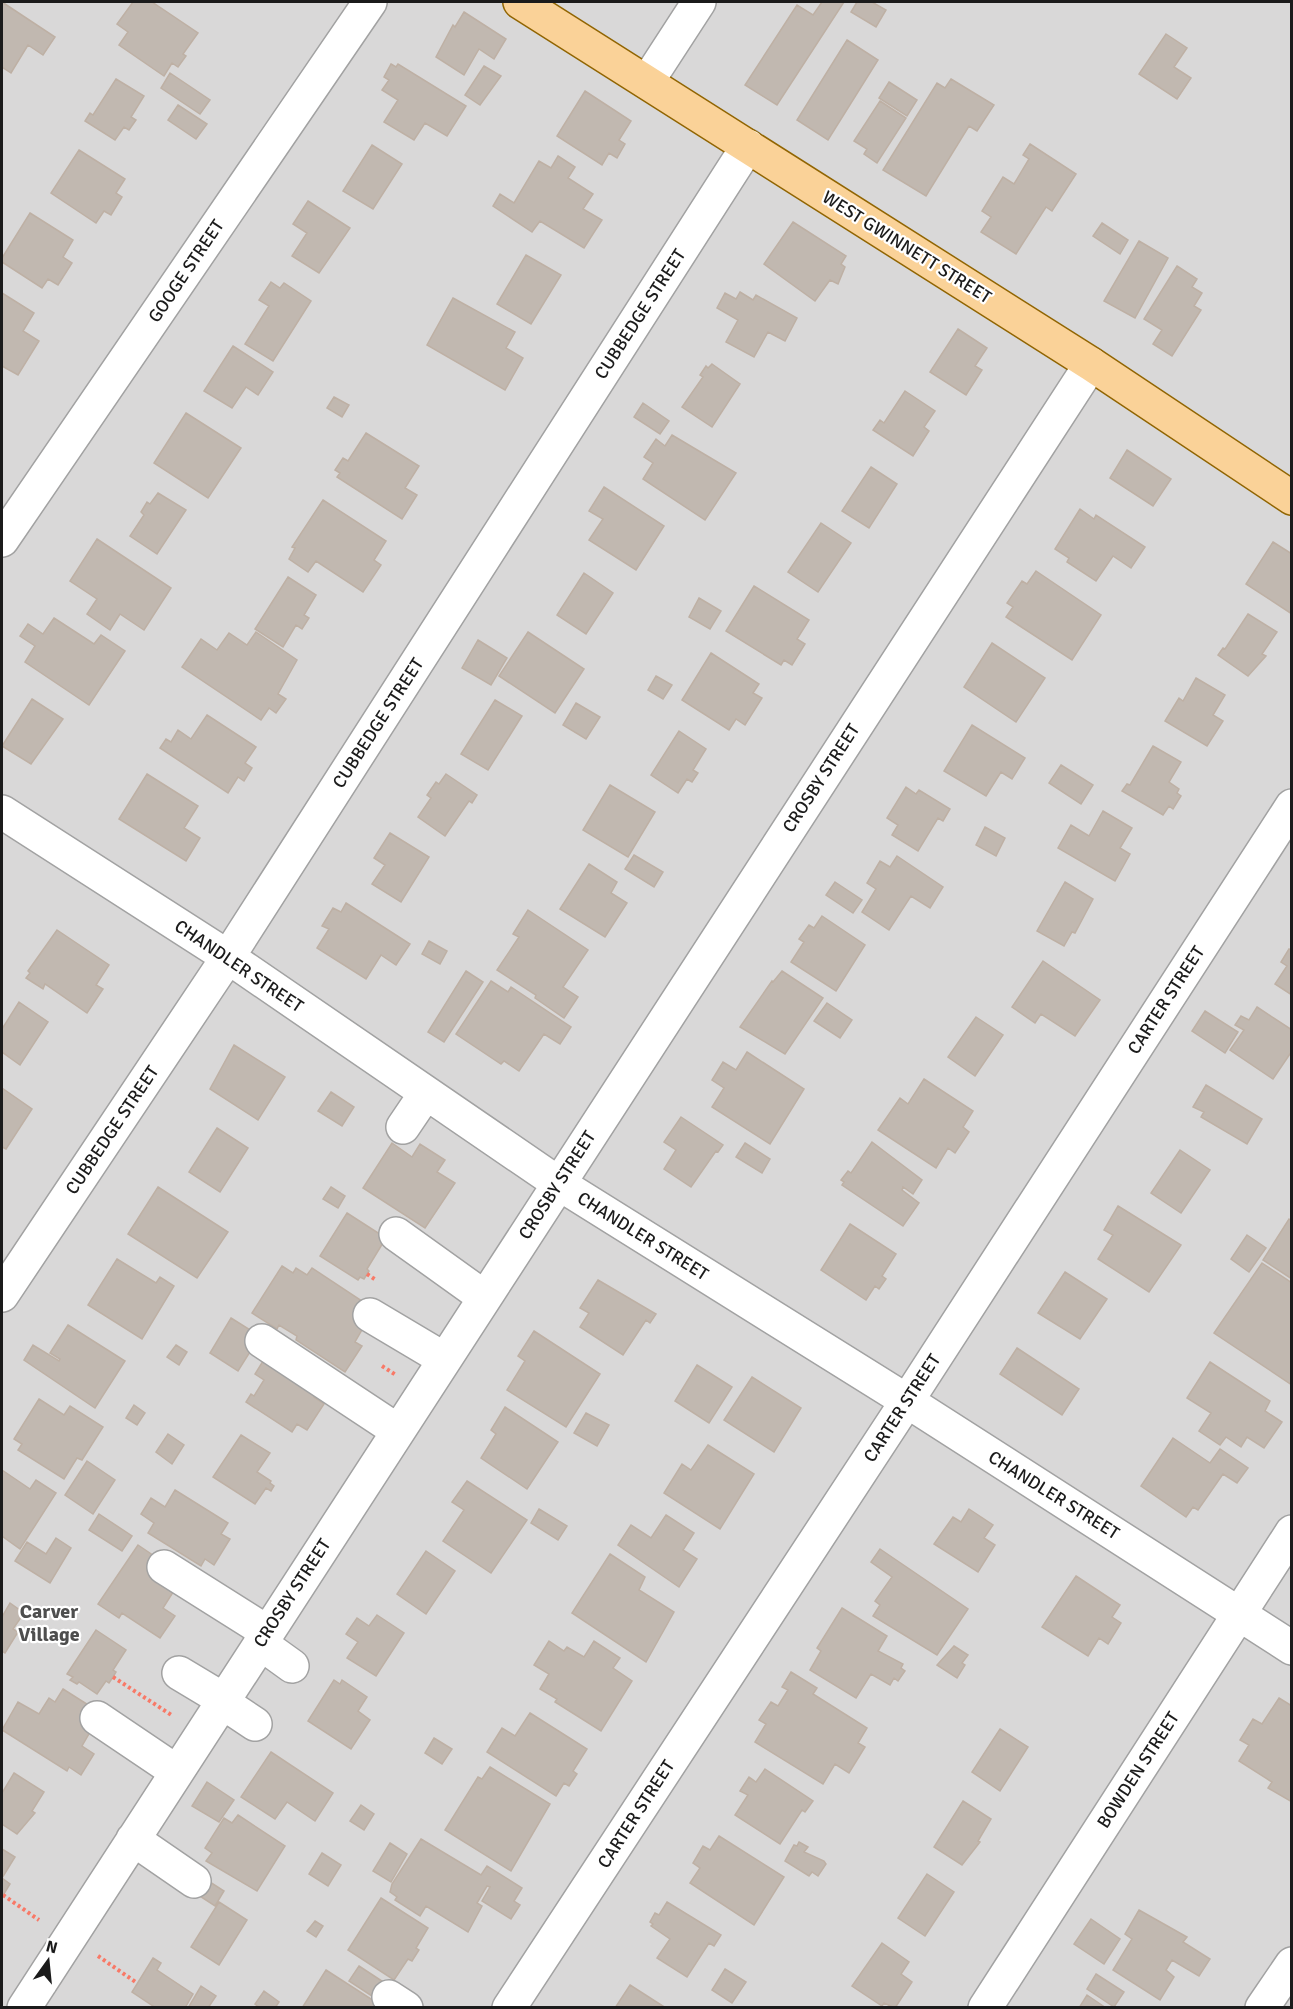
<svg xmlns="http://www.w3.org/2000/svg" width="1293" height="2009" font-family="Signika,sans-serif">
<rect width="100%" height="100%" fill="#ede9e1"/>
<!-- residential -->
<path fill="#d9d8d8" d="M2,2H1291V2007H2Z"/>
<!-- building -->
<path fill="#c1b8b0" stroke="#beb0a4" stroke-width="1.5" d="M2,2L55,37L43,55L28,45L11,73L2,67Z
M133,2H152L198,33L183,54L186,56L178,67L172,63L164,76L119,45L128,32L117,24Z
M822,2H844L777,105L745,85L797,5L813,15Z
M857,2H872L886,10L876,27L851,12Z
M464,12L506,39L494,59L479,49L464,75L436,57L453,25L455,27Z
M1166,34L1187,48L1174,67L1191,78L1177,99L1139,74Z
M847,40L878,60L828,140L797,120Z
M391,64L396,67L398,64L466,106L447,136L425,123L414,140L384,122L398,100L382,90L389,80L384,77Z
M484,66L501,76L480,105L465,95Z
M170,73L210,100L200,114L161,88Z
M116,79L144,96L131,117L136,120L129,130L124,127L115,140L85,121L90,113L93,115Z
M951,79L994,105L977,131L969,126L926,196L883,170L937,83L945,88Z
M889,82L917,100L907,116L879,98Z
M585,91L631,121L619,140L625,144L617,158L609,153L602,165L557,136Z
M880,101L906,118L877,163L864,154L867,149L854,141Z
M178,105L207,124L196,139L168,120Z
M1030,144L1076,174L1052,211L1046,207L1016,254L981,232L991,217L982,211L1003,177L1014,184L1029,159L1023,155Z
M372,145L402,164L373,209L343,191Z
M79,150L125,179L116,193L122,197L111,215L104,211L96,223L51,193Z
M558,156L575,167L568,178L593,194L583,209L602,220L584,248L540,221L532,232L493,206L500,194L514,203L539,161L551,168Z
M308,201L350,228L319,273L292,256L307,233L293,224Z
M30,213L73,240L63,257L72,263L58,285L48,279L42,288L2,262V258Z
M793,222L846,256L841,264L845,267L838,284L830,280L815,301L764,264Z
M1102,223L1128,240L1120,254L1093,236Z
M1139,241L1168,258L1135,318L1104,301Z
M526,255L561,275L531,324L497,304Z
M1177,266L1197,279L1192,287L1202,293L1194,306L1201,310L1172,356L1153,344L1162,330L1144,319Z
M271,282L280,288L284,283L311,301L273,361L245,344L269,306L259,300Z
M740,292L753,300L756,295L797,318L785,341L768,332L754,357L726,342L738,320L717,308L725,293L736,299Z
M2,293L34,313L23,331L39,341L18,375L2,366Z
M453,298L515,332L506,348L523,358L505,390L427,345Z
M958,329L987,348L975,366L982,370L966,395L930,372Z
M233,346L273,372L258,395L246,387L232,408L204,391Z
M712,364L740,384L712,427L682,407L703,377L700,375L706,366L708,368Z
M905,391L935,411L924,427L929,431L913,456L873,430L880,420L884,423Z
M334,397L349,405L342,417L327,408Z
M643,403L669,421L660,434L634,417Z
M186,413L241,448L208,498L154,463Z
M366,433L419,466L405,488L417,495L402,519L337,477L340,473L335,470L343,458L348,461Z
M672,435L736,473L705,520L643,479L653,463L644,457L656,439L665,446Z
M1127,450L1171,479L1153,506L1110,478Z
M871,467L897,484L869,528L842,511Z
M604,487L664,526L636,570L589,540L603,519L589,511Z
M158,493L186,510L157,554L130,536L144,515L141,512L147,502L150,504Z
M323,500L386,541L374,560L381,565L363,592L316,561L308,572L289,559L295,548L292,547Z
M1080,509L1094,519L1096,515L1145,547L1131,568L1113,556L1096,581L1067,562L1069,558L1055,549Z
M821,523L851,543L818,592L788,572Z
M97,539L171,588L144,630L120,614L110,630L87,614L97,599L70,581Z
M1273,542L1292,554V614L1246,584Z
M1036,571L1101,615L1072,660L1006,617L1013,607L1007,603L1022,581L1027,584Z
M584,573L613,593L586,634L557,615Z
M288,577L316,595L304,615L309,618L302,629L296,625L283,647L255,629Z
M754,586L809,620L797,639L805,644L792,665L784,660L781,665L726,631Z
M699,598L721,611L710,629L689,617Z
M1248,614L1277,632L1262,654L1266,656L1248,676L1218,655L1223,648L1225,649Z
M54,618L94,644L101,635L125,651L89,705L25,662L35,646L20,636L28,624L43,634Z
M256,632L297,660L278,694L286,699L276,713L269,708L261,720L182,667L201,639L217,650L229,633L247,645Z
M528,632L584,669L555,713L499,676Z
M478,640L507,658L491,685L462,668Z
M992,643L1045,678L1016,722L964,687Z
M711,653L759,684L753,693L762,698L745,725L736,719L729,730L682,700Z
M656,676L672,685L663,699L648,690Z
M1196,678L1225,695L1213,715L1223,721L1207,746L1165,721L1179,698L1183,701Z
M32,699L63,719L31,764L2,746Z
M495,700L522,716L488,770L461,754Z
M576,703L600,717L586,739L563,725Z
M207,715L256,747L245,763L252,768L244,781L238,777L228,793L160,748L166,739L171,742L178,730L191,739Z
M972,725L1025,758L1012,779L1001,772L986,796L944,771Z
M679,731L706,749L693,770L698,773L692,782L687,779L678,793L651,775Z
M1153,746L1181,762L1169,782L1179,789L1177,793L1181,796L1173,809L1169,806L1163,815L1122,791L1127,784L1130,785Z
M1061,765L1093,785L1081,804L1049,783Z
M147,774L198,806L184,828L200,838L186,861L119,819Z
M446,774L477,795L472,803L469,801L445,836L418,817L431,798L427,795L436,782L439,784Z
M610,785L655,812L628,857L583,830Z
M906,787L916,794L919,790L950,809L943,821L938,818L918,851L892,835L898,825L887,818Z
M1103,811L1132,828L1120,848L1130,854L1115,881L1058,848L1071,825L1089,836Z
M985,827L1005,838L996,856L976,845Z
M390,833L429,857L401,902L372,884L385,865L374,858Z
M634,855L663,872L654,887L625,869Z
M897,856L943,887L930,908L911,896L889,930L862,912L876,889L867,883L880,861L890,867Z
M589,864L617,882L611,893L627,903L605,937L560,909Z
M835,882L862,900L853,913L826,895Z
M1065,882L1093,899L1075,933L1072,932L1064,946L1037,931Z
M346,903L410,944L396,965L381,955L366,979L317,948L329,929L322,926L333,908L341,912Z
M528,910L588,950L563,987L578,997L564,1018L535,998L536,995L497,970L519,937L513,934Z
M822,916L865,945L836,991L791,962L804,942L799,939L809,925L814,928Z
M57,930L109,965L96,985L103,989L87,1013L45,984L43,989L26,978L30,973L28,971Z
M429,941L447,951L440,964L422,954Z
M1289,949L1292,950V995L1275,984L1287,966L1281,962Z
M1043,961L1100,1000L1075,1036L1041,1014L1035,1023L1012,1007Z
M466,971L483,982L444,1042L428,1032Z
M782,971L823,998L785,1054L740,1027L772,981L773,982Z
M491,981L508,992L511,987L571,1027L560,1044L544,1034L519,1071L504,1061L501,1064L456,1034Z
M19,1002L48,1022L20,1065L2,1052V1029Z
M827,1003L852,1020L840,1038L814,1021Z
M1257,1007L1292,1030V1051L1273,1079L1230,1050L1244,1030L1235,1025L1241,1016L1249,1020Z
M1205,1011L1238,1032L1225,1053L1192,1031Z
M976,1017L1003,1035L975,1076L948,1057Z
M234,1045L285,1077L258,1120L210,1089Z
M747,1052L804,1089L770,1144L712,1107L724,1088L712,1080L723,1062L736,1070Z
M924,1079L973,1111L963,1127L969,1132L955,1153L948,1148L936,1168L878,1130L900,1098L908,1104Z
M1206,1085L1262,1119L1247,1144L1201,1117L1204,1112L1193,1107Z
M2,1088L32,1109L6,1149L2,1147Z
M331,1092L354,1107L342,1126L318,1111Z
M681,1117L723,1145L718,1152L716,1151L691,1187L664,1169L676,1150L664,1142Z
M217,1128L248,1148L220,1192L189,1172Z
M872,1142L922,1180L913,1194L903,1187L902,1190L919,1203L903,1226L842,1185L844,1182L841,1180L848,1171L851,1173Z
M392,1143L412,1157L420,1144L445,1160L437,1172L455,1183L425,1228L363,1188Z
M745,1143L770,1159L762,1173L736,1157Z
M1180,1150L1210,1170L1181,1213L1151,1193Z
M158,1187L228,1232L197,1278L128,1234Z
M331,1187L345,1196L338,1208L323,1199Z
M1118,1206L1181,1245L1149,1292L1098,1259L1113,1235L1104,1230Z
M347,1213L386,1238L367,1269L369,1271L364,1279L360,1277L358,1280L320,1256Z
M1289,1219L1292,1221V1279L1263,1260Z
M850,1224L896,1254L882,1276L886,1279L879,1289L875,1286L866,1300L821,1270Z
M1247,1235L1266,1248L1249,1272L1231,1259Z
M117,1259L156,1283L160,1277L174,1286L142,1339L88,1305Z
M1262,1263L1292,1283V1385L1214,1333Z
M282,1266L293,1273L296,1268L307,1275L312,1268L374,1309L355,1342L362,1346L345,1372L296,1340L297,1336L279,1325L277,1329L252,1313Z
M1065,1272L1107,1299L1080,1339L1038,1313Z
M598,1280L656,1314L650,1323L646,1320L623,1355L580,1327L589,1313L580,1308Z
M231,1318L260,1336L238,1371L210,1353Z
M68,1325L125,1361L95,1408L24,1360L33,1345L59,1361L60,1359L50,1353Z
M534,1331L600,1374L566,1427L507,1390L525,1361L518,1356Z
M176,1345L187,1352L179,1365L167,1357Z
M1017,1348L1079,1389L1062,1415L1000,1374Z
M277,1360L320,1389L314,1397L324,1404L307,1430L297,1424L292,1432L246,1402L251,1394L254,1396L264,1380L255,1374L263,1361L272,1368Z
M1210,1362L1270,1401L1265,1411L1282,1422L1264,1448L1247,1437L1241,1447L1226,1437L1220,1445L1199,1431L1211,1413L1187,1398Z
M697,1365L732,1387L709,1423L675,1401Z
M752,1377L801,1408L774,1452L724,1420Z
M39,1399L64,1415L70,1406L103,1427L82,1460L77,1458L64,1479L18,1450L22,1444L14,1439Z
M134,1405L145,1413L137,1425L126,1418Z
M505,1407L558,1442L527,1489L481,1458L496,1434L491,1430Z
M586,1413L609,1425L597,1446L574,1433Z
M168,1434L184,1445L172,1464L156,1452Z
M241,1435L270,1453L257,1472L271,1481L270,1483L274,1486L271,1491L266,1488L255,1504L213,1477Z
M1173,1438L1210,1463L1220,1449L1248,1468L1237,1483L1223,1474L1198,1510L1193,1507L1186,1517L1141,1486Z
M708,1445L754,1474L720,1529L664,1493L682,1464L691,1470Z
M87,1461L115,1480L93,1514L65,1495Z
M2,1470L30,1489L36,1480L56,1493L20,1549L2,1536Z
M467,1481L527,1520L491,1573L443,1541L464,1510L452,1502Z
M175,1490L228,1523L221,1534L230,1539L214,1565L205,1559L201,1566L148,1533L154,1523L141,1514L151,1498L165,1507Z
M539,1509L567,1526L558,1540L531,1523Z
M969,1509L993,1525L984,1538L995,1545L978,1572L934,1544L953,1517L961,1522Z
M99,1514L132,1536L122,1551L89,1530Z
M666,1515L694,1533L683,1550L697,1559L679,1587L618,1545L631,1525L651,1538Z
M56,1538L71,1548L50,1583L15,1561L27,1542L46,1554Z
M138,1545L166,1564L177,1586L163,1608L175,1616L160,1638L122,1613L119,1618L98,1604Z
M880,1549L968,1609L937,1655L873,1616L880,1605L875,1601L892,1577L871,1562Z
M426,1551L455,1571L426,1614L397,1594Z
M610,1554L645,1577L639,1590L674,1612L646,1662L572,1613Z
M1076,1576L1120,1605L1112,1617L1121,1623L1108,1644L1099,1638L1088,1656L1042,1627Z
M10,1603L24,1613L13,1629L18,1632L5,1653L2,1651V1617Z
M842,1608L887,1636L878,1651L903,1664L901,1668L905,1671L898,1681L894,1678L890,1685L871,1674L856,1698L810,1670L821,1651L817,1648Z
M377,1615L404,1633L376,1676L347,1658L358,1642L346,1634L357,1618L369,1626Z
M96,1630L126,1650L113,1670L116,1672L113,1677L109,1683L106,1681L97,1694L79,1682L77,1684L70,1680L73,1677L67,1674Z
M549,1641L564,1651L567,1647L584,1657L594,1641L620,1658L613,1668L632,1681L601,1731L555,1702L557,1699L540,1689L549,1674L534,1665Z
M954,1646L968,1655L962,1663L965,1665L957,1678L937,1665Z
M791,1672L817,1688L813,1694L867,1728L858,1743L865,1747L849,1773L835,1764L823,1784L755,1742L766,1724L759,1720L771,1702L778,1706L788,1690L782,1687Z
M334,1680L340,1684L342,1680L367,1697L358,1711L370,1720L351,1749L308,1721Z
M63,1689L101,1713L82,1746L94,1754L81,1775L69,1767L67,1771L2,1730L18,1702L39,1714L49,1698L55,1702Z
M1279,1698L1292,1706V1802L1268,1788L1272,1782L1239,1761L1249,1745L1240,1740L1253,1719L1262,1724Z
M530,1713L587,1749L573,1771L577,1774L569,1786L564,1783L556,1796L487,1752L502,1728L515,1736Z
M1000,1729L1028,1747L1000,1791L972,1772Z
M434,1738L452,1749L442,1764L425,1753Z
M271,1752L333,1793L315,1821L287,1802L275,1819L241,1797Z
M490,1767L550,1804L511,1871L445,1830L478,1777L482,1779Z
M765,1769L813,1801L805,1812L802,1810L780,1844L735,1815L748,1795L740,1791L749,1777L756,1782Z
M14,1773L44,1792L32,1811L35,1813L17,1834L2,1824V1793Z
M207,1782L234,1800L219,1822L192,1806Z
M963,1801L991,1819L978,1841L980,1842L962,1865L934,1847Z
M361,1805L374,1814L364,1830L350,1821Z
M238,1815L285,1846L257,1891L206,1861L212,1853L205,1848L224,1818L232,1823Z
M719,1836L784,1877L754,1925L690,1883L700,1868L693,1863L703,1846L710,1850Z
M421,1839L481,1875L487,1866L522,1888L514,1901L520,1905L511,1919L482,1901L490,1887L487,1886L477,1903L482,1906L468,1932L426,1906L420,1916L395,1900L397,1897L390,1892L392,1884Z
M799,1842L808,1847L804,1852L824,1861L826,1864L818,1876L812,1872L809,1876L785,1861L794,1845L797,1846Z
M390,1843L407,1854L391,1882L373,1871Z
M2,1849L15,1857L2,1878L10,1884L2,1897Z
M322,1853L341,1865L328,1886L309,1874Z
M927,1874L954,1892L925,1936L898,1918Z
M199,1875L224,1891L215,1906L189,1889Z
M381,1898L428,1928L416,1948L419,1950L412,1961L408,1959L394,1980L348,1950Z
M219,1902L247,1920L219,1965L191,1947Z
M667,1902L721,1935L714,1946L709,1943L687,1977L657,1958L670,1939L651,1926L653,1924L650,1922L655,1913L659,1915Z
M1139,1910L1187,1937L1183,1942L1210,1959L1199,1976L1172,1960L1166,1970L1174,1977L1160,2000L1113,1970L1132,1939L1125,1934Z
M1091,1919L1120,1939L1104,1964L1074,1944Z
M315,1921L323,1926L316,1937L307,1931Z
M882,1943L909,1962L901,1974L912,1982L895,2008L884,2003L882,2006L852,1986Z
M153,1958L161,1963L157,1970L193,1994L185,2008H156L132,1992Z
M359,1966L394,1989L384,2004L349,1981Z
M725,1969L746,1982L732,2003L712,1990Z
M326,1970L385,2008H302Z
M1096,1974L1124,1992L1114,2007L1087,1989Z
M630,1985L666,2008H615Z
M201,1986L216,1996L208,2008H188Z
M264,1991L279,2002L275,2008H260L255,2004Z
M1087,1995L1106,2008H1079Z"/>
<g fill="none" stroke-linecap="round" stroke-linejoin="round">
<defs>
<path id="minor" d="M647,82L699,2
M2,540L370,2
M2,812L228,957L558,1183L907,1401L1292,1648
M403,1127L426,1093
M396,1234L484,1297
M2,1295L228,957L748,146
M370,1315L444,1359
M262,1341L398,1431
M164,1567L267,1632
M260,1643L292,1666
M179,1673L224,1700
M222,1702L255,1724
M97,1718L177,1772
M133,1839L194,1881
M389,1997L406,2008
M24,2008L1091,364
M509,2008L907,1401L1292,806
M985,2008L1292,1532
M1262,2008L1292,1964"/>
<path id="major" d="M520,2L1091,364L1292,498"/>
</defs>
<!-- minor casing -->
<use href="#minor" stroke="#a2a2a2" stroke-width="36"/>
<!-- major casing -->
<use href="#major" stroke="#916502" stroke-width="36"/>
<!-- path -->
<path stroke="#f87967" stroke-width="4" stroke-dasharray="3 3" stroke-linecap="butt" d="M367,1274L376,1280
M382,1366L396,1375
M113,1677L173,1716
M3,1895L39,1920
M98,1956L137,1983"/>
<!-- minor -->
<use href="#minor" stroke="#fff" stroke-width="33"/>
<!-- major -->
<use href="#major" stroke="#fad298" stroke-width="33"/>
</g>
<g text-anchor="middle" stroke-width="4.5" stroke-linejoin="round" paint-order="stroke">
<!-- street labels -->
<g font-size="18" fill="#1b1b1b" stroke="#fff">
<text transform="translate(907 247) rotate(32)" y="6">WEST GWINNETT STREET</text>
<text transform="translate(186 271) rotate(-56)" y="6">GOOGE STREET</text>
<text transform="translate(640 314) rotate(-57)" y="6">CUBBEDGE STREET</text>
<text transform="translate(378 723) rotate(-57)" y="6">CUBBEDGE STREET</text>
<text transform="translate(821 778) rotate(-57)" y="6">CROSBY STREET</text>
<text transform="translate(239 966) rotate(34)" y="6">CHANDLER STREET</text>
<text transform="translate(1166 1000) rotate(-57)" y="6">CARTER STREET</text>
<text transform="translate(112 1130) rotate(-56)" y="6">CUBBEDGE STREET</text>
<text transform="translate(557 1185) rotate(-57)" y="6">CROSBY STREET</text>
<text transform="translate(643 1236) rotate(32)" y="6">CHANDLER STREET</text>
<text transform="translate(902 1408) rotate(-57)" y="6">CARTER STREET</text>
<text transform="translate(1054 1495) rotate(32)" y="6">CHANDLER STREET</text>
<text transform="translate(292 1593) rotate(-57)" y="6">CROSBY STREET</text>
<text transform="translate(1138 1770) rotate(-57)" y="6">BOWDEN STREET</text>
<text transform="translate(636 1814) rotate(-57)" y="6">CARTER STREET</text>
</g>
<!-- neighbourhood labels -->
<g font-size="20" font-weight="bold" fill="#4e4e4e" stroke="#fff">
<text x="49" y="1618">Carver<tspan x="49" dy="23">Village</tspan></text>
</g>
</g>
<!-- border -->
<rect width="1293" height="2009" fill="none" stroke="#1b1b1b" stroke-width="6"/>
<!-- north arrow -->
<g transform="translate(48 1961) rotate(15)" stroke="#ffffff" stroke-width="4.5" paint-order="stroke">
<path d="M0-4.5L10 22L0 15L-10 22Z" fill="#1b1b1b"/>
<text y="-9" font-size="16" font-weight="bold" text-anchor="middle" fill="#1b1b1b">N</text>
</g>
</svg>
